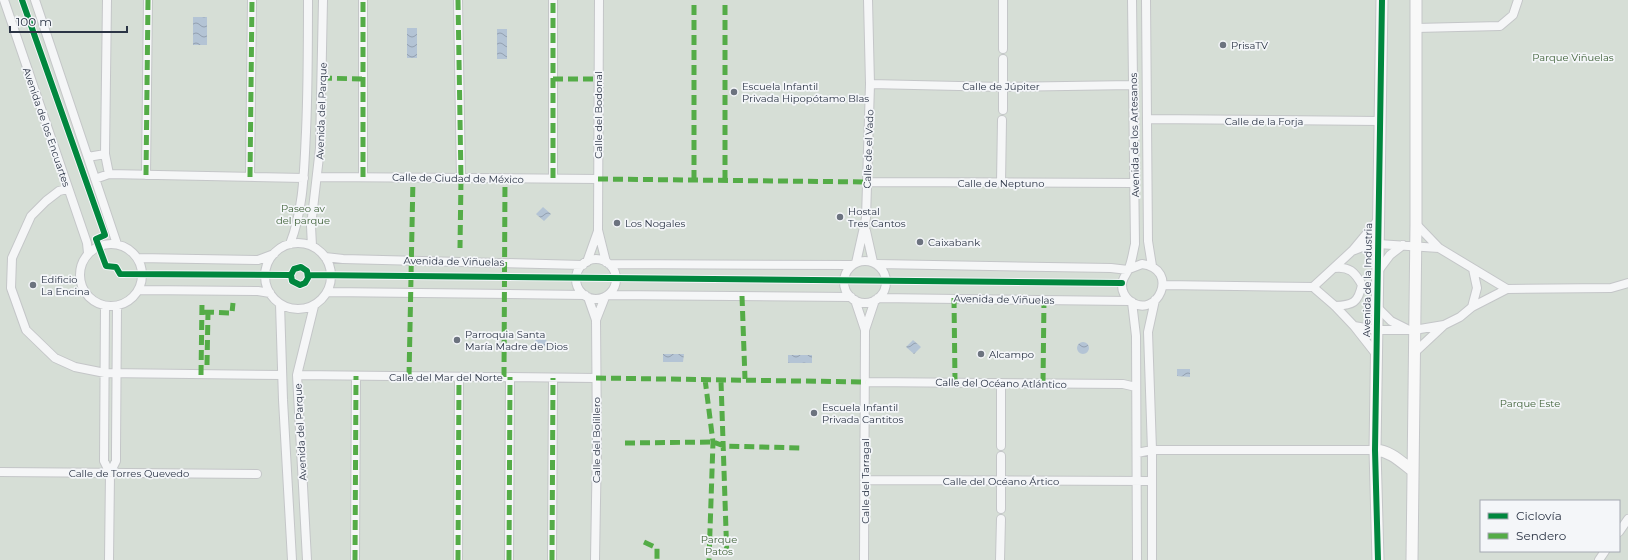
<svg xmlns="http://www.w3.org/2000/svg" width="1628" height="560" font-family="Montserrat,sans-serif">
<defs>
<pattern id="water-waves" width="16" height="10" patternUnits="userSpaceOnUse"><rect width="16" height="10" fill="#b4c4d5"/><path d="M0 5q4-4 8 0t8 0" fill="none" stroke="#93a0af"/></pattern>
</defs>
<rect width="100%" height="100%" fill="#e6e8ea"/>
<!-- green -->
<path fill="#d6ded6" fill-rule="evenodd" d="M0,0H1628V560H0ZM1481,501H1619V551H1481Z"/>
<!-- water -->
<path fill="url(#water-waves)" d="M193,17H207V45H193Z
M407,28H417V58H407Z
M497,29H507V59H497Z
M543,207L551,214L544,221L536,214Z
M541,335L549,343L542,349L534,342Z
M913,340L921,347L914,354L906,347Z
M1077 348a6 6 0 1 1 12 0a6 6 0 1 1-12 0Z
M663,354H684L683,362H663Z
M788,355H812V363H788Z
M1177,369H1190V377L1177,376Z"/>
<g fill="none" stroke-linecap="round" stroke-linejoin="round">
<defs>
<path id="street" d="M4,0L87,243L88,253
M35,0L117,244
M107,0L105,154L109,174
M458,0L461,179
M599,0L598,230L606,262
M1003,0V49
M1146,0L1148,241L1152,266
M1416,28L1500,26L1513,15L1518,0
M870,84L1003,87L1133,85
M1003,110V59
M1148,119L1380,121
M88,157L105,154
M146,175L148,0
M250,177L252,0
M318,177L598,179
M363,177V0
M553,178V0
M95,179L109,174L304,178
M867,182L1134,183
M1001,183L1002,120
M67,189L59,191L46,201L31,216L12,258L11,288L26,330L55,358L75,367L105,373L282,375
M1416,224L1439,248
M866,231L873,262
M265 276a33 33 0 1 1 66 0a33 33 0 1 1-66 0Z
M80 275a31 31 0 1 1 62 0a31 31 0 1 1-62 0Z
M290,244C304,208 304,170 306,132C308,88 308,44 308,0
M312,246L311,226L320,148L323,0
M1353,250L1378,220
M325,257L343,259L583,265
M138,258L258,260L274,254
M576 279a20 20 0 1 1 40 0a20 20 0 1 1-40 0Z
M844 282a21 21 0 1 1 42 0a21 21 0 1 1-42 0Z
M587,262L598,231
M856,263L866,218L870,84L868,0
M609,264L852,265
M877,264L1111,268L1128,270
M1334,268C1349,266 1355,272 1362,285C1358,303 1353,305 1335,306
M1129,269L1142,264C1181,269 1157,321 1130,301C1125,297 1122,291 1122,285C1122,278 1127,274 1129,268C1132,261 1133,252 1135,244L1132,0
M1378,271L1390,255L1403,245
M1163,285L1313,287
M1313,287L1335,306L1354,326L1377,330H1414L1444,325L1460,317L1472,307L1507,289L1611,288L1628,283
M1313,287L1352,251L1365,246L1378,244L1439,248L1507,289
M139,290L258,291L270,293
M328,292L585,295
M608,295L851,297
M588,297L596,320L597,443L595,560
M878,298L1130,301
M855,300L865,330
M1132,302L1136,336L1137,560
M280,304L283,400L292,560
M105,306L104,461L110,473
M1377,307L1391,321L1407,329
M1472,307L1477,288L1473,269
M596,320L605,297
M1354,326L1376,354
M1414,353L1444,325
M297,375L596,378
M866,382L1123,384L1136,387
M1001,446V383
M1137,453L1152,450H1375
M0,472L257,474
M865,480L1151,481
M1001,509V456
M1619,532L1628,519
M109,560L110,473L116,461V450L117,306
M307,560L297,375L314,306
M355,560L356,376
M458,560L459,377
M509,560L510,377
M552,560L553,378
M864,560L865,330L875,300
M1000,560L1001,519
M1152,560V450L1148,332L1155,300
M1599,560L1605,551"/>
<path id="secondary" d="M1375,450C1391,451 1401,462 1413,471
M1378,560L1375,450L1382,0
M1412,560L1416,224V0"/>
</defs>
<!-- street casing -->
<use href="#street" stroke="#c4c6c8" stroke-width="10"/>
<!-- secondary casing -->
<use href="#secondary" stroke="#c4c6c8" stroke-width="13"/>
<!-- street -->
<use href="#street" stroke="#f5f6f7" stroke-width="8"/>
<!-- secondary -->
<use href="#secondary" stroke="#f8f8f8" stroke-width="11"/>
<!-- quiet -->
<path stroke="#54ac47" stroke-width="5" stroke-dasharray="10 5" stroke-linecap="butt" d="M458,0L461,179L460,248
M322,78L362,79
M553,79H599
M146,175L148,0
M250,177L252,0
M363,177V0
M553,178V0
M598,179L867,182
M694,180V0
M725,180V0
M742,296L745,379
M954,298L955,381
M204,312L232,313L233,303
M207,365L208,312
M201,375L202,303
M409,377L413,178
M504,377L505,179
M596,378L866,382
M705,379L713,442L709,560
M721,381L727,560
M1043,383L1044,299
M625,443L713,442L724,446L800,448
M644,542L657,548V560
M355,560L356,376
M458,560L459,377
M509,560L510,377
M552,560L553,378"/>
<defs>
<path id="cycleway" d="M22,0L105,235L96,239L106,266L116,267L120,274L291,275L292,281L300,285L305,283L308,278L307,271L301,267L294,269L291,275
M308,275L1122,283
M1378,560L1375,450L1382,0"/>
</defs>
<!-- cycleway casing -->
<use href="#cycleway" stroke="#f4f6f9" stroke-width="8"/>
<!-- cycleway -->
<use href="#cycleway" stroke="#00873e" stroke-width="6"/>
</g>
<!-- markers -->
<g fill="#6c737f" stroke="#f4f6f9" stroke-width="1.5">
<circle cx="1223" cy="45" r="4"/>
<circle cx="734" cy="92" r="4"/>
<circle cx="840" cy="217" r="4"/>
<circle cx="617" cy="223" r="4"/>
<circle cx="920" cy="242" r="4"/>
<circle cx="33" cy="285" r="4"/>
<circle cx="457" cy="340" r="4"/>
<circle cx="981" cy="354" r="4"/>
<circle cx="814" cy="413" r="4"/>
</g>
<g text-anchor="middle" stroke-width="3.5" stroke-linejoin="round" paint-order="stroke">
<!-- poi labels -->
<g font-size="10" fill="#2b3445" stroke="#f4f6f9" text-anchor="start">
<text x="1231" y="49">PrisaTV</text>
<text x="742" y="90">Escuela Infantil<tspan x="742" dy="12">Privada Hipopótamo Blas</tspan></text>
<text x="848" y="215">Hostal<tspan x="848" dy="12">Tres Cantos</tspan></text>
<text x="625" y="227">Los Nogales</text>
<text x="928" y="246">Caixabank</text>
<text x="41" y="283">Edificio<tspan x="41" dy="12">La Encina</tspan></text>
<text x="465" y="338">Parroquia Santa<tspan x="465" dy="12">María Madre de Dios</tspan></text>
<text x="989" y="358">Alcampo</text>
<text x="822" y="411">Escuela Infantil<tspan x="822" dy="12">Privada Cantitos</tspan></text>
</g>
<!-- park labels -->
<g font-size="10" fill="#3f6138" stroke="#f4f6f9">
<text x="1573" y="61">Parque Viñuelas</text>
<text x="303" y="212">Paseo av<tspan x="303" dy="12">del parque</tspan></text>
<text x="1530" y="407">Parque Este</text>
<text x="719" y="543">Parque<tspan x="719" dy="12">Patos</tspan></text>
</g>
<!-- street labels -->
<g font-size="10" fill="#2b3445" stroke="#f4f6f9">
<text x="1001" y="90">Calle de Júpiter</text>
<text transform="translate(321 111) rotate(-88)" y="4">Avenida del Parque</text>
<text transform="translate(598 115) rotate(-90)" y="4">Calle del Bodonal</text>
<text x="1264" y="125">Calle de la Forja</text>
<text transform="translate(47 127) rotate(71)" y="4">Avenida de los Encuartes</text>
<text transform="translate(1134 135) rotate(-91)" y="4">Avenida de los Artesanos</text>
<text transform="translate(868 149) rotate(-88)" y="4">Calle de el Vado</text>
<text transform="translate(458 178) rotate(1)" y="4">Calle de Ciudad de México</text>
<text x="1001" y="187">Calle de Neptuno</text>
<text transform="translate(454 261) rotate(1)" y="4">Avenida de Viñuelas</text>
<text transform="translate(1367 280) rotate(-89)" y="4">Avenida de la Industria</text>
<text transform="translate(1004 299) rotate(1)" y="4">Avenida de Viñuelas</text>
<text x="446" y="381">Calle del Mar del Norte</text>
<text transform="translate(1001 383) rotate(1)" y="4">Calle del Océano Atlántico</text>
<text transform="translate(300 432) rotate(-93)" y="4">Avenida del Parque</text>
<text transform="translate(596 440) rotate(-90)" y="4">Calle del Bolillero</text>
<text x="129" y="477">Calle de Torres Quevedo</text>
<text transform="translate(865 481) rotate(-90)" y="4">Calle del Tarragal</text>
<text x="1001" y="485">Calle del Océano Ártico</text>
</g>
</g>
<!-- legend -->
<rect x="1480" y="500" width="140" height="52" fill="#f4f6f9" stroke="#a4a8b1"/>
<rect x="1488" y="513" width="20" height="6" fill="#00873e" stroke="#a4a8b1"/>
<text x="1516" y="520" font-size="12" fill="#2b3445">Ciclovía</text>
<rect x="1488" y="533" width="20" height="6" fill="#54ac47" stroke="#a4a8b1"/>
<text x="1516" y="540" font-size="12" fill="#2b3445">Sendero</text>
<!-- scale -->
<path d="M10 26v6h117v-6" fill="none" stroke="#2b3445" stroke-width="2"/>
<text x="16" y="26" font-size="12" fill="#2b3445" stroke="#f4f6f9" stroke-width="3" paint-order="stroke">100 m</text>
</svg>
